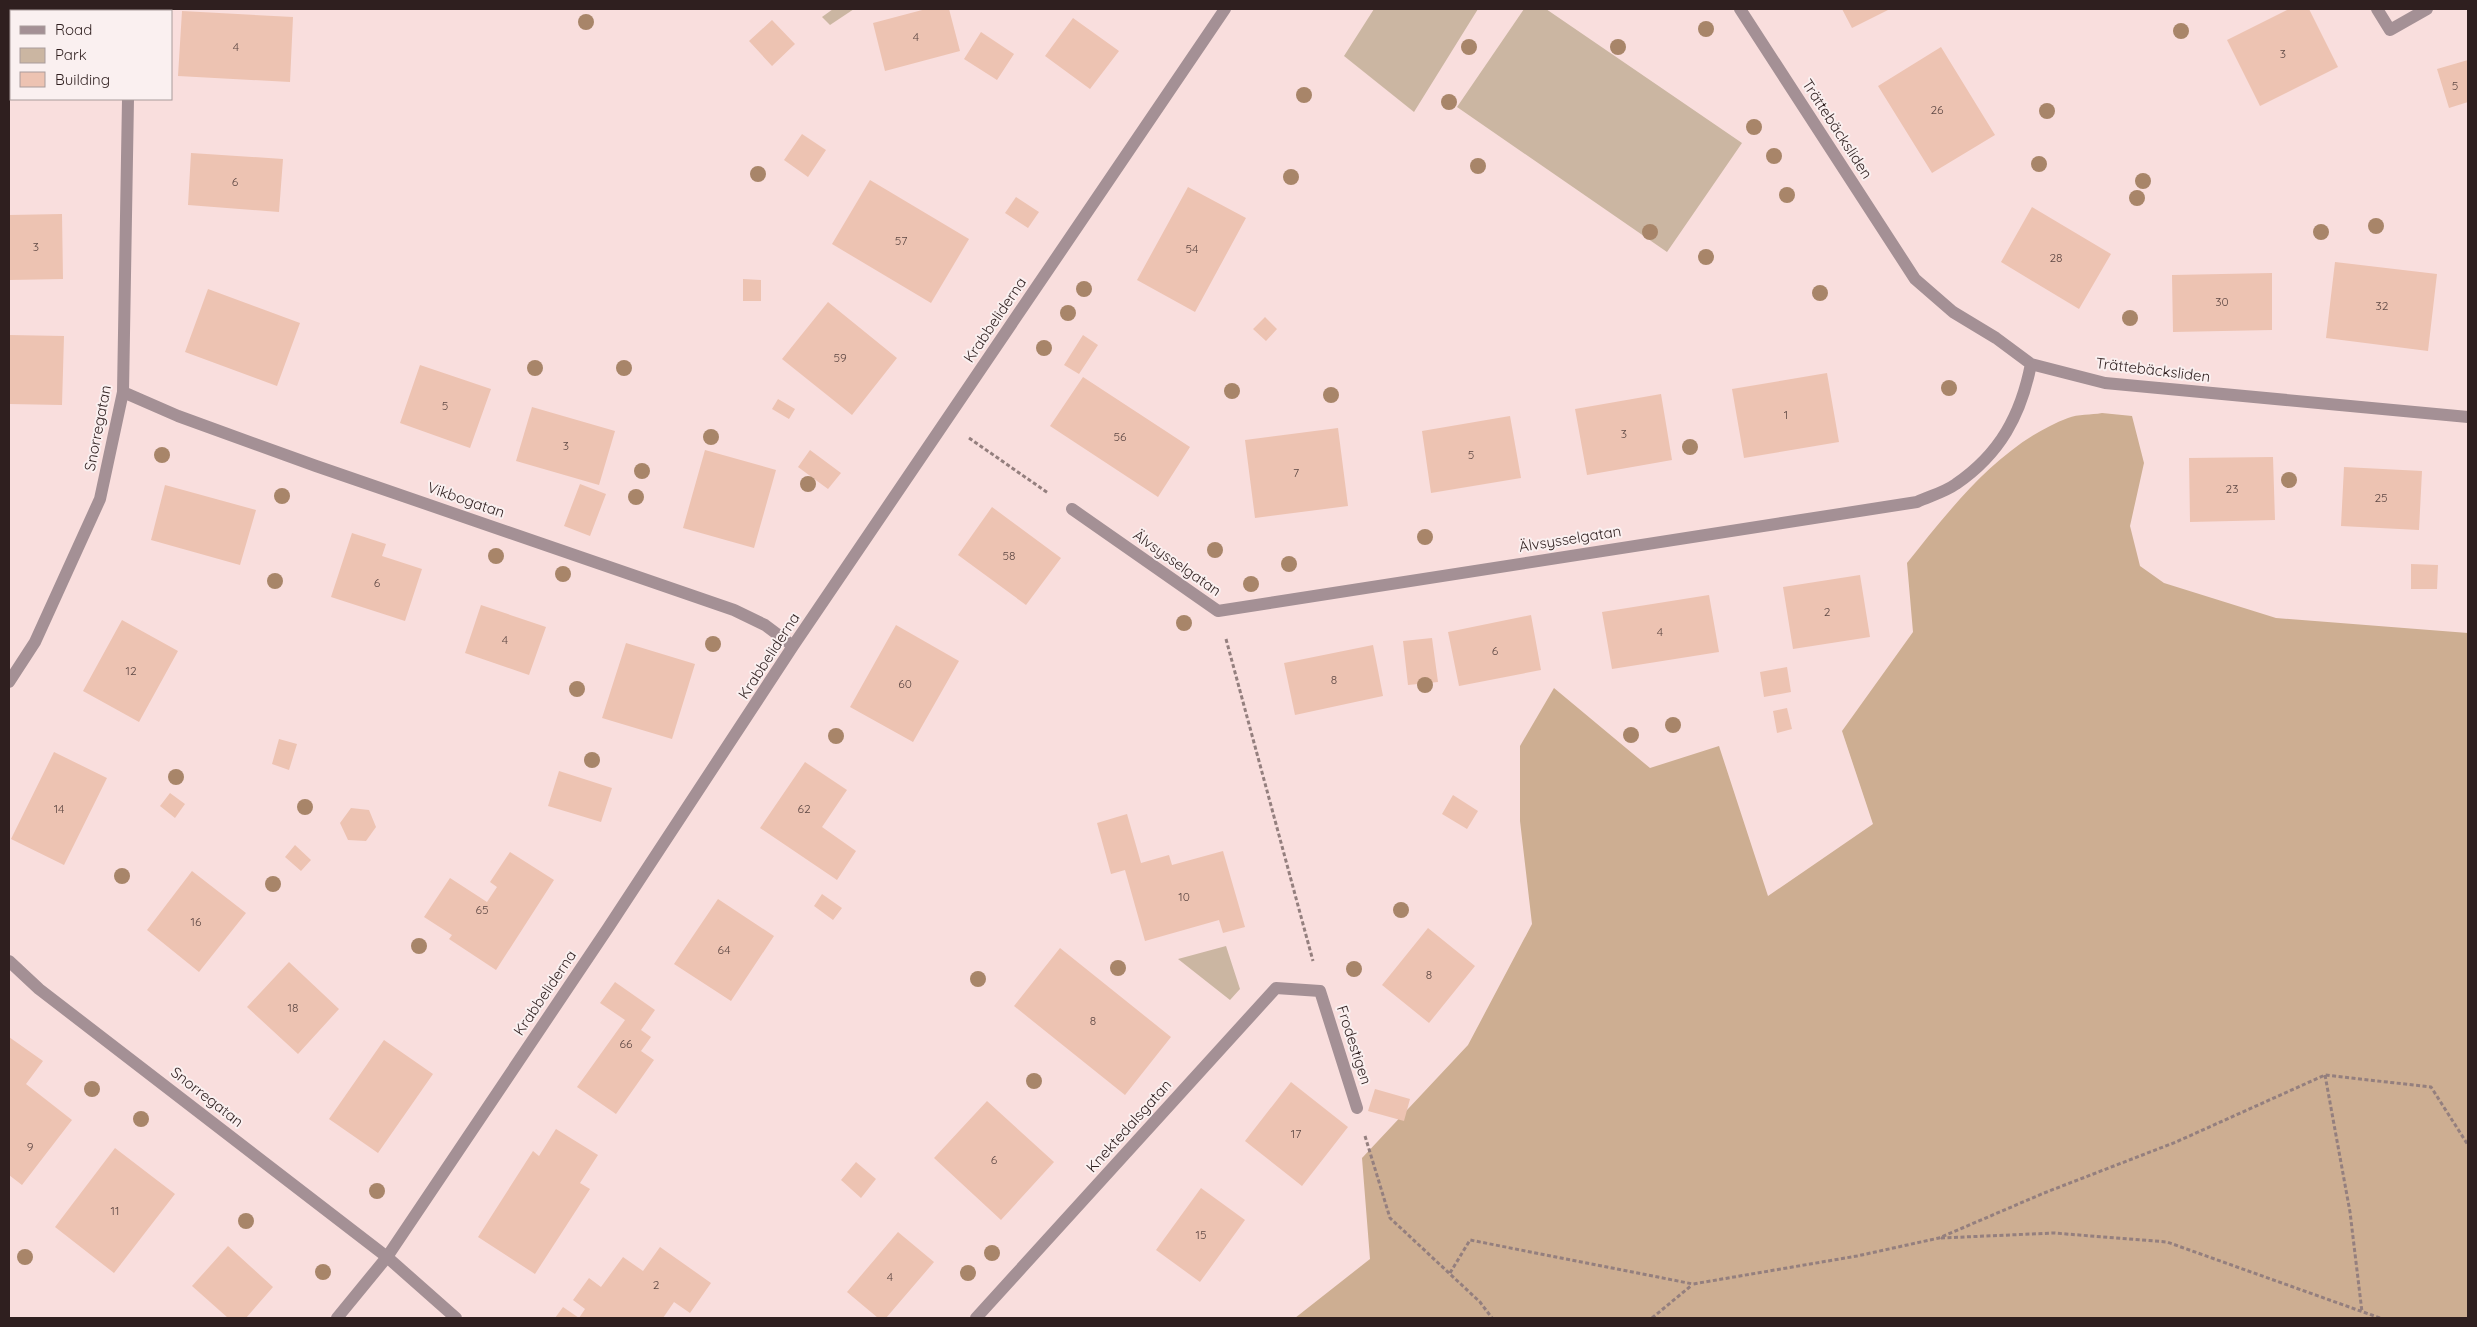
<svg xmlns="http://www.w3.org/2000/svg" width="2477" height="1327" font-family="Quicksand,sans-serif">
<rect width="100%" height="100%" fill="#f9dedd"/>
<!-- green -->
<path fill="#cbb6a2" d="M833,9H854L830,25L822,17Z
M1374,9H1478L1414,112L1344,56Z
M1524,9H1546L1742,143L1667,252L1457,107Z
M1226,946L1240,989L1230,1000L1178,959Z"/>
<!-- forest -->
<path fill="#cdae92" d="M2102,413L2132,416L2144,463L2130,526L2140,566L2164,583L2276,618L2468,633V1318H1295L1370,1259L1362,1158L1468,1045L1532,924L1520,821V746L1554,688L1650,768L1719,746L1768,896L1873,824L1842,731L1913,632L1907,563C1951,508 2000,444 2068,418C2078,414 2091,415 2102,413Z"/>
<!-- building -->
<path fill="#edc3b2" d="M12,9H66V11H12Z
M926,9H949L960,51L885,71L873,23Z
M1842,9H1890L1852,28Z
M2289,9H2309L2338,67L2260,106L2227,40Z
M182,11L293,17L290,82L178,76Z
M1073,18L1119,51L1090,89L1045,56Z
M772,20L795,44L772,66L749,41Z
M981,32L1014,54L997,80L964,59Z
M1941,47L1995,135L1932,173L1878,86Z
M9,56H11V98H9Z
M2468,60V102L2449,108L2437,69Z
M802,134L826,150L808,177L784,160Z
M191,153L283,159L279,212L188,205Z
M870,180L969,239L931,303L832,244Z
M1188,187L1246,218L1195,312L1137,280Z
M1016,197L1039,212L1028,228L1005,213Z
M2032,207L2111,254L2079,309L2001,262Z
M62,214L63,279L9,280V215Z
M2335,262L2437,274L2428,351L2326,338Z
M2272,273V330L2173,332L2172,275Z
M743,279L761,280V301H743Z
M208,289L300,323L277,386L185,352Z
M828,302L897,358L852,415L782,359Z
M1265,317L1277,329L1266,341L1253,329Z
M9,335L64,336L62,405L9,404Z
M1083,335L1098,345L1079,374L1064,365Z
M420,365L491,389L470,448L400,423Z
M1827,373L1839,442L1744,458L1732,389Z
M1083,377L1190,447L1158,497L1050,426Z
M1661,394L1672,460L1587,475L1575,409Z
M778,399L795,409L789,419L772,409Z
M532,407L615,431L599,485L516,461Z
M1510,416L1521,478L1431,493L1422,431Z
M1338,428L1348,506L1255,518L1245,440Z
M705,450L776,470L754,548L683,528Z
M810,450L841,473L828,489L798,467Z
M2273,457L2275,520L2190,522L2189,458Z
M2344,467L2422,471L2419,530L2341,526Z
M580,484L606,494L590,536L564,526Z
M165,485L256,510L240,565L151,540Z
M992,507L1061,558L1026,605L958,555Z
M352,533L386,544L382,556L422,569L405,621L331,597Z
M2411,564L2438,565L2437,589H2411Z
M1860,575L1870,637L1793,649L1783,587Z
M1709,595L1719,652L1612,669L1602,612Z
M481,605L546,627L529,675L465,653Z
M1531,615L1541,670L1459,686L1448,632Z
M122,620L178,651L139,722L83,691Z
M896,625L959,661L913,742L850,707Z
M1432,638L1438,682L1408,685L1403,641Z
M626,643L695,664L672,739L602,718Z
M1373,645L1383,696L1295,715L1284,663Z
M1787,667L1791,692L1764,697L1760,672Z
M1787,708L1792,729L1777,733L1773,711Z
M279,739L297,744L289,770L272,764Z
M54,752L107,778L64,865L11,839Z
M805,762L847,790L822,827L856,851L837,880L760,828Z
M559,771L612,788L601,822L548,806Z
M170,793L185,804L175,818L160,806Z
M1453,795L1478,811L1467,829L1442,814Z
M351,808L369,810L376,827L366,841L348,840L340,823Z
M1127,814L1141,863L1169,855L1172,865L1223,851L1245,927L1223,933L1219,920L1145,941L1125,870L1111,874L1097,823Z
M295,845L311,860L301,871L285,857Z
M510,852L554,880L496,970L449,939L452,935L424,917L450,878L487,902L497,887L490,882Z
M192,871L246,913L199,972L147,930Z
M822,894L842,908L833,920L814,906Z
M718,899L774,936L731,1001L674,964Z
M1428,928L1475,966L1429,1023L1382,985Z
M1060,948L1171,1037L1125,1095L1014,1006Z
M289,962L339,1009L298,1054L247,1007Z
M615,982L655,1010L641,1030L651,1037L641,1051L654,1060L616,1114L577,1087L625,1020L600,1003Z
M9,1037L43,1061L26,1084L72,1120L22,1185L9,1175Z
M384,1040L433,1074L378,1153L329,1119Z
M1291,1082L1348,1127L1302,1186L1245,1141Z
M1375,1089L1410,1099L1404,1121L1368,1111Z
M987,1101L1054,1162L1001,1220L934,1158Z
M556,1129L598,1155L580,1183L590,1189L535,1274L478,1237L533,1151L539,1156Z
M115,1148L175,1194L114,1273L55,1227Z
M856,1162L876,1179L861,1198L841,1180Z
M1201,1188L1245,1220L1200,1282L1156,1250Z
M898,1232L934,1262L886,1318H878L847,1292Z
M228,1246L273,1287L246,1318H228L192,1286Z
M660,1247L711,1283L690,1313L674,1302L663,1318H555L563,1307L579,1318L585,1309L573,1300L589,1278L601,1287L623,1257L643,1271Z"/>
<g fill="none" stroke-linecap="round" stroke-linejoin="round">
<!-- path -->
<path stroke="#947f7e" stroke-width="3" stroke-dasharray="4 2.5" stroke-linecap="butt" d="M969,438L1048,493
M1226,639L1313,961
M2325,1075L2350,1212L2362,1312
M1365,1136L1390,1218L1480,1302L1492,1318
M1941,1238L2054,1233L2167,1242L2380,1318
M1450,1273L1470,1240L1693,1284L1857,1256L1939,1238L2044,1193L2176,1142L2325,1075L2431,1087L2468,1145
M1652,1318L1692,1285"/>
<!-- minor -->
<path stroke="#a49095" stroke-width="12" d="M1740,9L1915,279L1953,312L1996,338L2031,364L2105,383L2468,417
M2377,9L2390,30L2427,9
M130,11V9
M123,392L178,416L316,466L734,610L765,625L793,646
M1072,509L1218,611L1917,502C1930,496 1945,492 1956,484C2000,454 2021,415 2031,364
M9,682L35,642L100,499L123,392L128,99
M9,961L39,989L387,1257L456,1318
M337,1318L387,1257L608,928L793,646L1225,9
M976,1318L1276,988L1320,991L1357,1108"/>
</g>
<!-- trees -->
<g fill="#a88569">
<circle cx="586" cy="22" r="8"/>
<circle cx="1706" cy="29" r="8"/>
<circle cx="2181" cy="31" r="8"/>
<circle cx="1469" cy="47" r="8"/>
<circle cx="1618" cy="47" r="8"/>
<circle cx="1304" cy="95" r="8"/>
<circle cx="1449" cy="102" r="8"/>
<circle cx="2047" cy="111" r="8"/>
<circle cx="1754" cy="127" r="8"/>
<circle cx="1774" cy="156" r="8"/>
<circle cx="2039" cy="164" r="8"/>
<circle cx="1478" cy="166" r="8"/>
<circle cx="758" cy="174" r="8"/>
<circle cx="1291" cy="177" r="8"/>
<circle cx="2143" cy="181" r="8"/>
<circle cx="1787" cy="195" r="8"/>
<circle cx="2137" cy="198" r="8"/>
<circle cx="2376" cy="226" r="8"/>
<circle cx="1650" cy="232" r="8"/>
<circle cx="2321" cy="232" r="8"/>
<circle cx="1706" cy="257" r="8"/>
<circle cx="1084" cy="289" r="8"/>
<circle cx="1820" cy="293" r="8"/>
<circle cx="1068" cy="313" r="8"/>
<circle cx="2130" cy="318" r="8"/>
<circle cx="1044" cy="348" r="8"/>
<circle cx="535" cy="368" r="8"/>
<circle cx="624" cy="368" r="8"/>
<circle cx="1949" cy="388" r="8"/>
<circle cx="1232" cy="391" r="8"/>
<circle cx="1331" cy="395" r="8"/>
<circle cx="711" cy="437" r="8"/>
<circle cx="1690" cy="447" r="8"/>
<circle cx="162" cy="455" r="8"/>
<circle cx="642" cy="471" r="8"/>
<circle cx="2289" cy="480" r="8"/>
<circle cx="808" cy="484" r="8"/>
<circle cx="282" cy="496" r="8"/>
<circle cx="636" cy="497" r="8"/>
<circle cx="1425" cy="537" r="8"/>
<circle cx="1215" cy="550" r="8"/>
<circle cx="496" cy="556" r="8"/>
<circle cx="1289" cy="564" r="8"/>
<circle cx="563" cy="574" r="8"/>
<circle cx="275" cy="581" r="8"/>
<circle cx="1251" cy="584" r="8"/>
<circle cx="1184" cy="623" r="8"/>
<circle cx="713" cy="644" r="8"/>
<circle cx="1425" cy="685" r="8"/>
<circle cx="577" cy="689" r="8"/>
<circle cx="1673" cy="725" r="8"/>
<circle cx="1631" cy="735" r="8"/>
<circle cx="836" cy="736" r="8"/>
<circle cx="592" cy="760" r="8"/>
<circle cx="176" cy="777" r="8"/>
<circle cx="305" cy="807" r="8"/>
<circle cx="122" cy="876" r="8"/>
<circle cx="273" cy="884" r="8"/>
<circle cx="1401" cy="910" r="8"/>
<circle cx="419" cy="946" r="8"/>
<circle cx="1118" cy="968" r="8"/>
<circle cx="1354" cy="969" r="8"/>
<circle cx="978" cy="979" r="8"/>
<circle cx="1034" cy="1081" r="8"/>
<circle cx="92" cy="1089" r="8"/>
<circle cx="141" cy="1119" r="8"/>
<circle cx="377" cy="1191" r="8"/>
<circle cx="246" cy="1221" r="8"/>
<circle cx="992" cy="1253" r="8"/>
<circle cx="25" cy="1257" r="8"/>
<circle cx="323" cy="1272" r="8"/>
<circle cx="968" cy="1273" r="8"/>
</g>
<g text-anchor="middle" stroke-width="4" stroke-linejoin="round" paint-order="stroke">
<!-- number labels -->
<g font-size="12" fill="#5e4844">
<text x="916" y="41">4</text>
<text x="236" y="51">4</text>
<text x="2283" y="58">3</text>
<text x="2455" y="90">5</text>
<text x="1937" y="114">26</text>
<text x="235" y="186">6</text>
<text x="901" y="245">57</text>
<text x="36" y="251">3</text>
<text x="1192" y="253">54</text>
<text x="2056" y="262">28</text>
<text x="2222" y="306">30</text>
<text x="2382" y="310">32</text>
<text x="840" y="362">59</text>
<text x="445" y="410">5</text>
<text x="1786" y="419">1</text>
<text x="1624" y="438">3</text>
<text x="1120" y="441">56</text>
<text x="566" y="450">3</text>
<text x="1471" y="459">5</text>
<text x="1296" y="477">7</text>
<text x="2232" y="493">23</text>
<text x="2381" y="502">25</text>
<text x="1009" y="560">58</text>
<text x="377" y="587">6</text>
<text x="1827" y="616">2</text>
<text x="1660" y="636">4</text>
<text x="505" y="644">4</text>
<text x="1495" y="655">6</text>
<text x="131" y="675">12</text>
<text x="1334" y="684">8</text>
<text x="905" y="688">60</text>
<text x="59" y="813">14</text>
<text x="804" y="813">62</text>
<text x="1184" y="901">10</text>
<text x="482" y="914">65</text>
<text x="196" y="926">16</text>
<text x="724" y="954">64</text>
<text x="1429" y="979">8</text>
<text x="293" y="1012">18</text>
<text x="1093" y="1025">8</text>
<text x="626" y="1048">66</text>
<text x="1296" y="1138">17</text>
<text x="30" y="1151">9</text>
<text x="994" y="1164">6</text>
<text x="115" y="1215">11</text>
<text x="1201" y="1239">15</text>
<text x="890" y="1281">4</text>
<text x="656" y="1289">2</text>
</g>
<!-- street labels -->
<g font-size="15" fill="#2f1f1f" stroke="#faf0f0">
<text transform="translate(1837 129) rotate(57)" y="5">Trättebäcksliden</text>
<text transform="translate(995 320) rotate(-56)" y="5">Krabbeliderna</text>
<text transform="translate(2153 370) rotate(7)" y="5">Trättebäcksliden</text>
<text transform="translate(98 428) rotate(-79)" y="5">Snorregatan</text>
<text transform="translate(466 500) rotate(19)" y="5">Vikbogatan</text>
<text transform="translate(1570 539) rotate(-9)" y="5">Älvsysselgatan</text>
<text transform="translate(1177 563) rotate(35)" y="5">Älvsysselgatan</text>
<text transform="translate(769 656) rotate(-57)" y="5">Krabbeliderna</text>
<text transform="translate(545 993) rotate(-56)" y="5">Krabbeliderna</text>
<text transform="translate(1354 1045) rotate(72)" y="5">Frodestigen</text>
<text transform="translate(207 1097) rotate(38)" y="5">Snorregatan</text>
<text transform="translate(1129 1126) rotate(-48)" y="5">Knektedalsgatan</text>
</g>
</g>
<!-- border -->
<rect width="2477" height="1327" fill="none" stroke="#2f1f1f" stroke-width="20"/>
<!-- legend -->
<rect x="10" y="10" width="162" height="90" fill="#faf0f0" stroke="#a99c9c"/>
<rect x="20" y="26" width="25" height="8" fill="#a49095" stroke="#a99c9c"/>
<text x="55" y="35" font-size="15" fill="#2f1f1f">Road</text>
<rect x="20" y="48" width="25" height="15" fill="#cbb6a2" stroke="#a99c9c"/>
<text x="55" y="60" font-size="15" fill="#2f1f1f">Park</text>
<rect x="20" y="72" width="25" height="15" fill="#edc3b2" stroke="#a99c9c"/>
<text x="55" y="85" font-size="15" fill="#2f1f1f">Building</text>
</svg>
